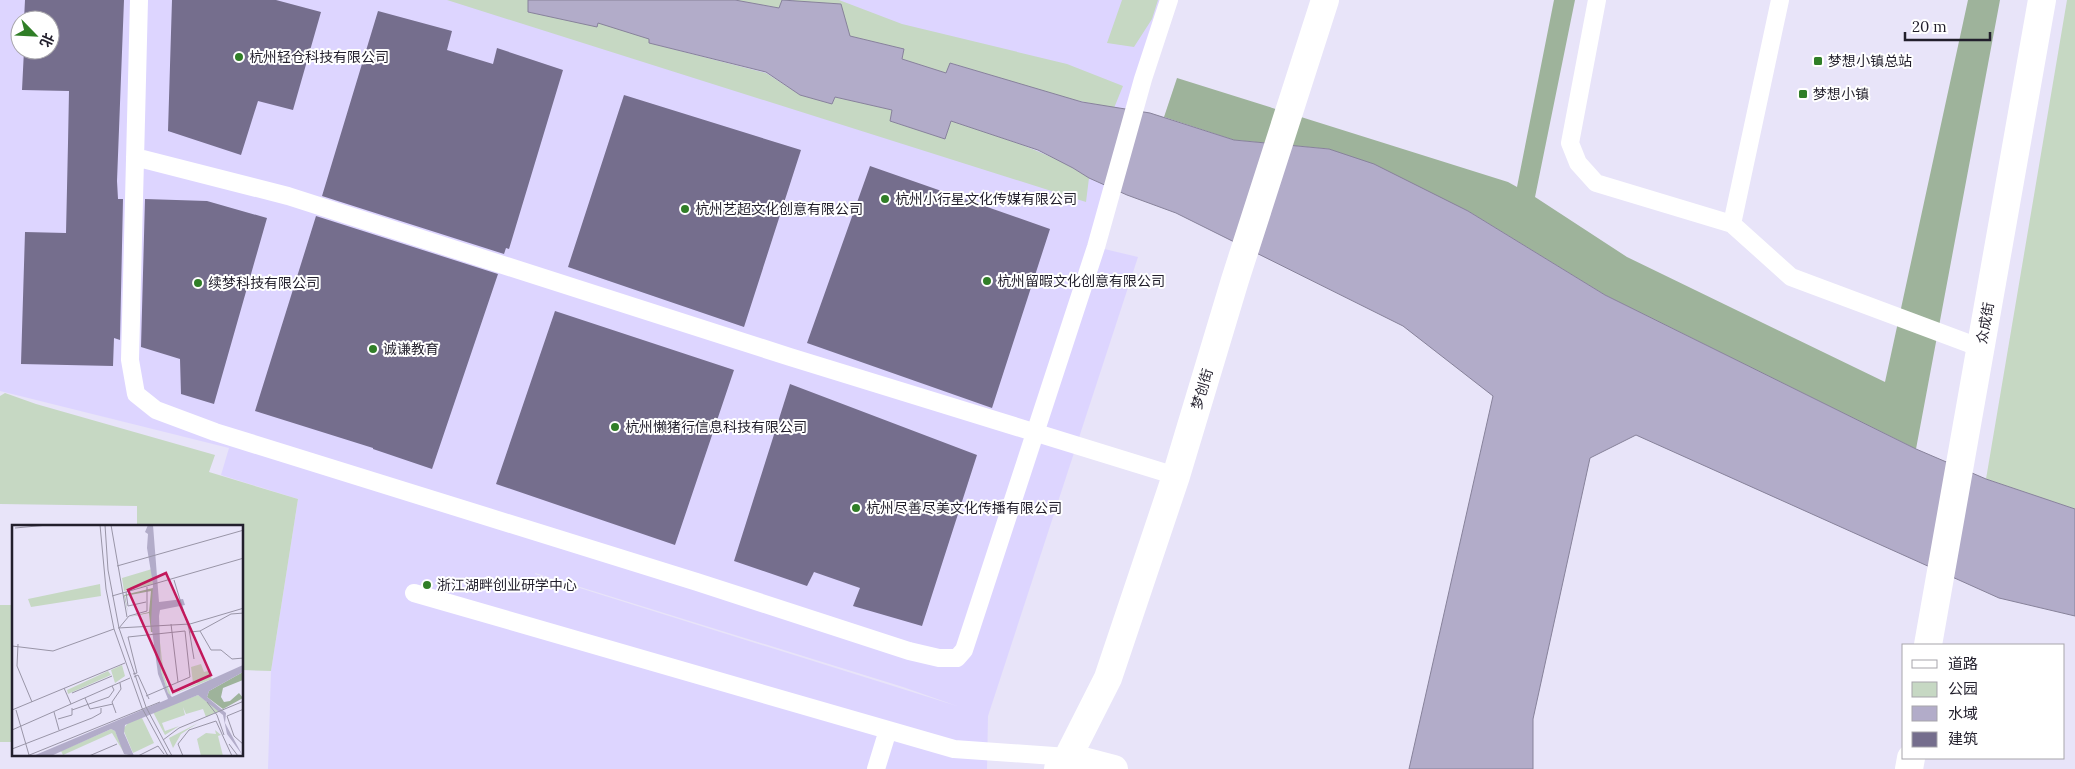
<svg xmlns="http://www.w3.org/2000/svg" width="2075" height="769" font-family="Lora,'Noto Sans SC',serif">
<rect width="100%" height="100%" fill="#e8e4f9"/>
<!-- built -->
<path fill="#ddd5ff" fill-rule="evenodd" d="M0,0H1174L1096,247L1138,257L988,716L987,769H268L271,671L298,499L221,475L229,448L0,391ZM20,20H50V50H20ZM535,573L903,687L957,706L535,574Z"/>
<!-- green -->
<path fill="#c6d8c3" d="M447,0H528V12L597,26L598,22L650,39L649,43L766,73L800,95L832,104L835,97L892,110L890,121L945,139L951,121C999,137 1046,150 1089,178L1086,202Z
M735,0H782L780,8Z
M792,0H839L902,24L1067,64L1123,86L1114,108L1070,99L951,63L946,73L902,59L904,49L850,36Z
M1122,0H1158L1152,19L1134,47L1107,43Z
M2067,0H2075V509L1986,479Z
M5,393L36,404L215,455L209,472L298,499L271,671L243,670L242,526H137V506L0,504V396Z
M0,605H14V742H0Z"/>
<!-- forest -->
<path fill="#9eb39b" d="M1554,0H1575L1535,197L1627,257L1885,382L1968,0H2000L1916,449L1605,295L1468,211L1329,149L1234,140L1164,117L1177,78L1508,182L1517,187Z"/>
<!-- water -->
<path fill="#b2acc9" stroke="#87829a" d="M528,0H735L779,8L782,0L841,4L850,36L904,49L902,59L946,73L950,63L1082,102L1150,113L1234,140L1329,149L1374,164L1468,211L1605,295L1916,449L1986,479L2075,509V616L1999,598L1636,435L1590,458L1533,719V769H1409L1493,396L1403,326L1176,213L1127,195L1089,178L1073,168L1038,150L951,121L945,139L890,121L892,110L835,97L832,104L800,95L766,72L649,43V39L598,23L597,27L528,12Z"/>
<!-- building -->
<path fill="#756e8d" d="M25,0H124L117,181L118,199H123L120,340L114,338L113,366L21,364L25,232L66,233L68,143L69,91L22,90L24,50H50V20H24Z
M172,0H276L321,12L293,110L258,101L241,155L168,131Z
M378,11L452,31L447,50L493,64L497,48L563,70L509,249L506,248L504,254L322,196Z
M624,95L801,150L744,327L568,267Z
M870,166L1050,229L992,408L807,343Z
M145,199L207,201L267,218L214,404L181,394L180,359L141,347Z
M316,216L498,274L432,469L373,449V448L255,411Z
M555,311L734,370L675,545L496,484Z
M790,384L977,455L922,626L853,606L860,588L814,572L807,586L734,561Z"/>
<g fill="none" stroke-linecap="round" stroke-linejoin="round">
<!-- lane -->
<path stroke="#fff" stroke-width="18" d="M139,0L130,360L136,394L156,410L215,432L697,582L909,651L939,658H957L964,650L1096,247L1143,79L1169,0
M1597,0L1570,143L1578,163L1596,183L1732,224L1791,277L1981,348
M135,157L288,196L790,357L1176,476
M1732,224L1780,0
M414,593L954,749L1068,757
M876,769L888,730"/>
<!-- street -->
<path stroke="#fff" stroke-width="28" d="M1928,645L2042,0
M1909,769L1911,758"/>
<!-- secondary -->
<path stroke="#fff" stroke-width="28" d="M1068,757L1114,769
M1058,769L1068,757L1108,678L1176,476L1235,280L1325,0"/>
</g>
<!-- markers -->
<g fill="#307e27" stroke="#fff" stroke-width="2">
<circle cx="239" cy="57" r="5"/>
<rect x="1813" y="56" width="10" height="10" rx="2.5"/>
<rect x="1798" y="89" width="10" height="10" rx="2.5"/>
<circle cx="885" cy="199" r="5"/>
<circle cx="685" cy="209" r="5"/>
<circle cx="987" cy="281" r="5"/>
<circle cx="198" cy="283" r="5"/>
<circle cx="373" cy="349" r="5"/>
<circle cx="615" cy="427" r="5"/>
<circle cx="856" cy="508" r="5"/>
<circle cx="427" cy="585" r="5"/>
</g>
<g text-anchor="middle" stroke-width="4" stroke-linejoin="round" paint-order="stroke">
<!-- poi labels -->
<g font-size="14" fill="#221f2c" stroke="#fff" text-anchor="start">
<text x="249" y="62">杭州轻仓科技有限公司</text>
<text x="1828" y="66">梦想小镇总站</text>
<text x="1813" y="99">梦想小镇</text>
<text x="895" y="204">杭州小行星文化传媒有限公司</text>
<text x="695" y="214">杭州艺超文化创意有限公司</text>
<text x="997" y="286">杭州留暇文化创意有限公司</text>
<text x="208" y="288">续梦科技有限公司</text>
<text x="383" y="354">诚谦教育</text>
<text x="625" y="432">杭州懒猪行信息科技有限公司</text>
<text x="866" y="513">杭州尽善尽美文化传播有限公司</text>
<text x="437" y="590">浙江湖畔创业研学中心</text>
</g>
<!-- street labels -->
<g font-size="14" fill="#221f2c" stroke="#fff">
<text transform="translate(1985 323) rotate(-80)" y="5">众成街</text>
<text transform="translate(1202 389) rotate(-73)" y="5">梦创街</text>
</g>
</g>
<!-- overview -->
<g transform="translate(12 525)">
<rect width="231" height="231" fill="#e8e4f9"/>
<path d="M140,44L141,59L112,66L110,53ZM88,59L89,71L19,82L16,74ZM147,109L152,151L159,170L186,158H181L179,142L189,139L192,147L196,146L200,154L157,171L149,146ZM110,140L113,151L103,158L99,145ZM96,146L99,150L56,169L55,165ZM186,170L208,186L194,192L191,184L174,189L171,182L173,190L150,198L153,206L167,201L153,210L141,187ZM130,193L142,218L121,228L111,204L118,196ZM186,198L169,209L161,223L157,213ZM99,204L103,206L114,231L100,208L51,230L49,226ZM203,205L209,210L206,211L211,231H189L185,214L194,208L204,209Z" fill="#c6d8c3"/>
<path d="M141,63L142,107H139L137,88L117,92L137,87L139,66L113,71L116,88L112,70ZM231,147V155L211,163L209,172L212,177L218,176L227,168L231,173L211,184L195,172L197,166Z" fill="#9eb39b"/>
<path d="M136,0H141L147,77L171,74L173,80L148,85L147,91L149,146L156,168L160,172L231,140V147L197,166L195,172L214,188L213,198L231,231L215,209L211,190L186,170L113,200L112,208L122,231L112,229L103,206L99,204L39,231H21L156,174L146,149L139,98L141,59L135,23L136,9L133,7Z" fill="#b2acc9"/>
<path fill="none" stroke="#9995a7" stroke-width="1" d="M88,0L94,64L102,104L130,183L156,231M93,0L96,45L107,103L134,182L160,231M99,0L115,92M3,3L36,0M105,41L232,5M162,55L177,104L182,134M114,67L116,81L134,77M100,71L232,33M159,99L166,157M106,103L178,99L232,83M107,103L117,91L135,86V62M188,106L199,125H209L220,134L232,133M178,107L188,106L219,89L232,88M6,119L5,141L20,177M0,121L41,126L102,104M121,149L125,148L116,112L173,106L178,152L134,171M122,152L126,150L137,174M52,163L59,179M60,168L100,151M73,173L78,184L101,179M195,177L205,190L212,210M232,184L215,191L222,211L232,220M0,185L113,138M4,185L17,230M60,185L97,172L102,165L100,161M42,187L47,205M104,188L100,177L109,164L108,158M46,194L60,190V183M0,205L118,153M151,215L167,203L232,176M217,219L226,231M0,224L80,193L89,188V183M15,231L148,177M77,231L105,219M126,231L146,221L152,229M171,231L166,219L177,205L204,196L220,231"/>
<path fill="#c2185b" fill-opacity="0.15" stroke="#c2185b" stroke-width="2.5" d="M154,48L199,150L161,167L116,65Z"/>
<rect width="231" height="231" fill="none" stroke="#221f2c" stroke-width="2.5"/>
</g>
<!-- legend -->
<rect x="1902" y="644" width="162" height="115" fill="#ffffff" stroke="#a7a5ab"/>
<rect x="1912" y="660" width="25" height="8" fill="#ffffff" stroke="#a7a5ab"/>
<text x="1948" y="669" font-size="15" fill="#221f2c">道路</text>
<rect x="1912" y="682" width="25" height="15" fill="#c6d8c3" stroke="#a7a5ab"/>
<text x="1948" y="694" font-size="15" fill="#221f2c">公园</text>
<rect x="1912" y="706" width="25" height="15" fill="#b2acc9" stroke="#a7a5ab"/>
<text x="1948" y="719" font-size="15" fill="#221f2c">水域</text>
<rect x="1912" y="732" width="25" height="15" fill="#756e8d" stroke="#a7a5ab"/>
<text x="1948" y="744" font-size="15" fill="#221f2c">建筑</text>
<!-- north arrow -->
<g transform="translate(35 35) rotate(114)"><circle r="24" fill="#ffffff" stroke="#a7a5ab"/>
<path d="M0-4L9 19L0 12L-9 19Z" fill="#307e27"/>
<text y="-8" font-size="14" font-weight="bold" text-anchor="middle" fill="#221f2c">北</text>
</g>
<!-- scale -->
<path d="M1905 32v8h85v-8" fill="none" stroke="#221f2c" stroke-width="2.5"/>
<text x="1912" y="32" font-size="15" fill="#221f2c" stroke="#ffffff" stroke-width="4" paint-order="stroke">20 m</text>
</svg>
